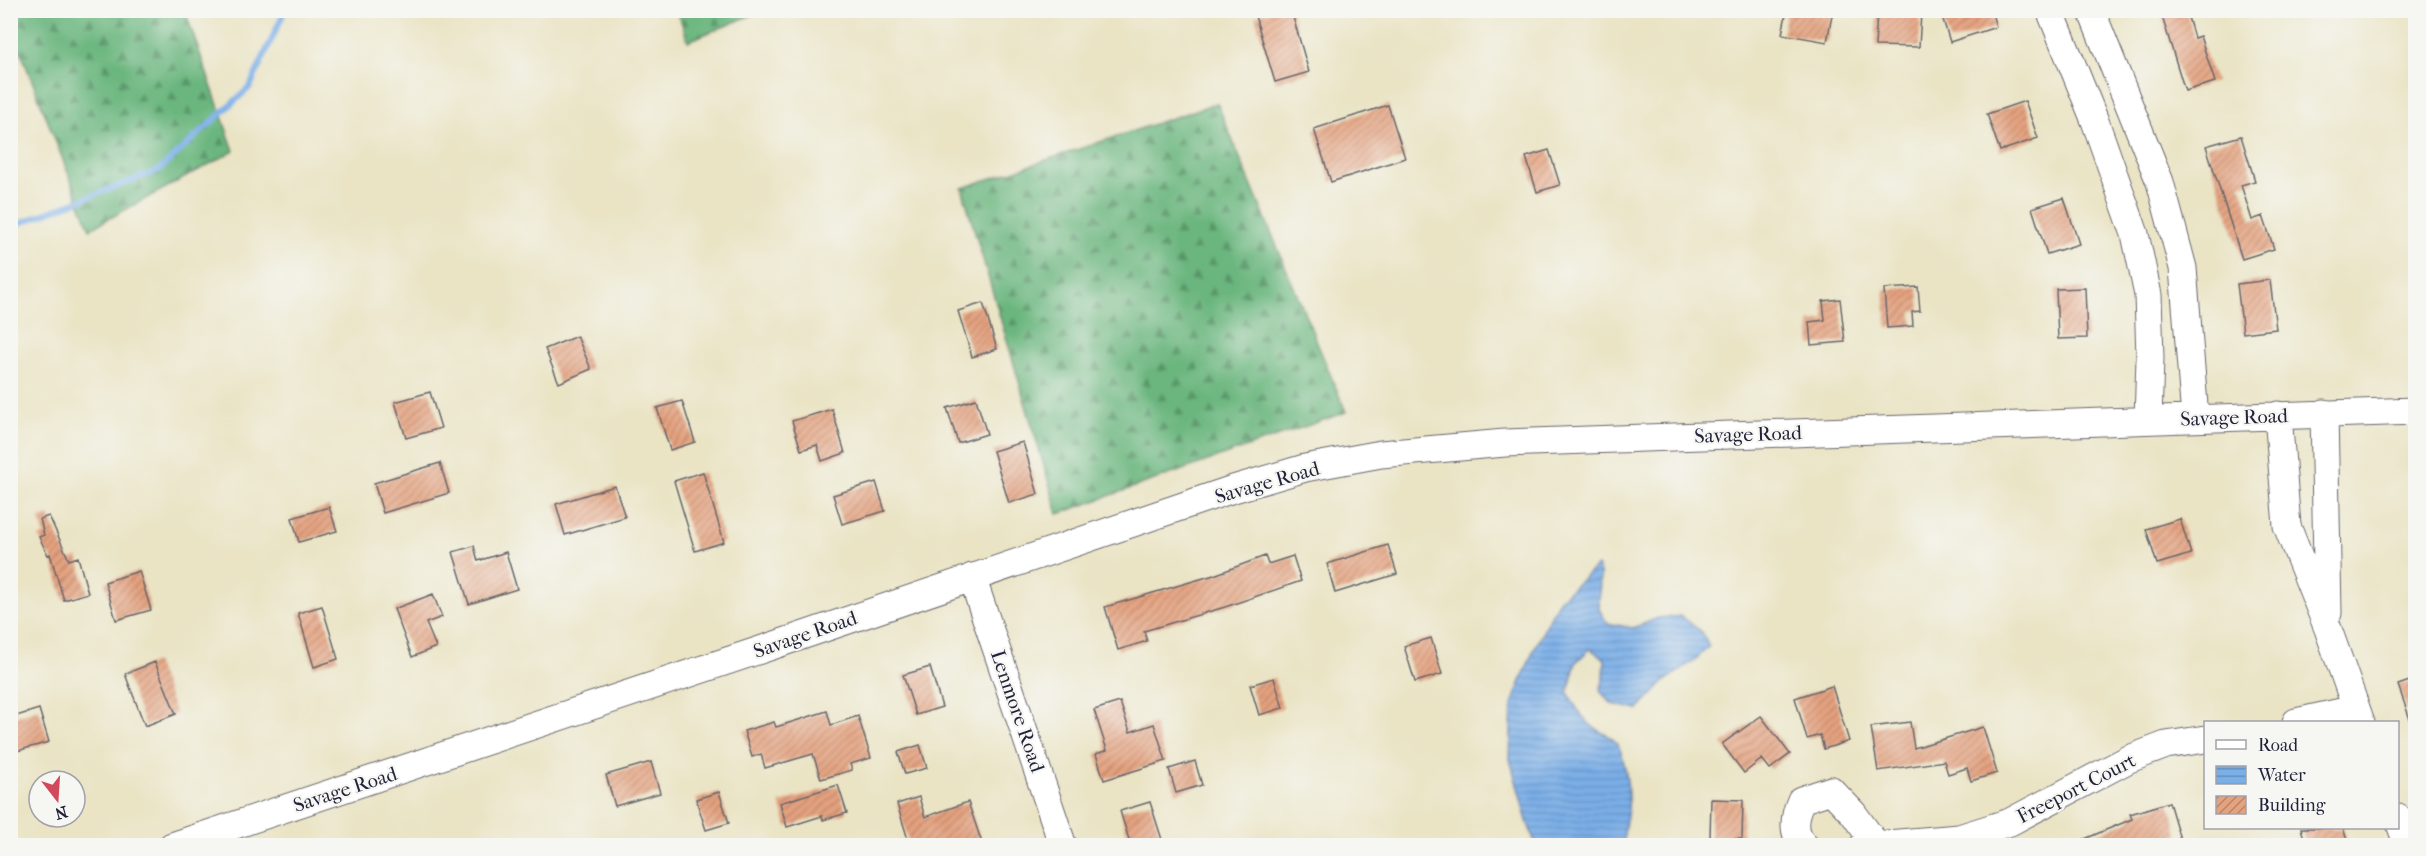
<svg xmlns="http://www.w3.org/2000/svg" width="2426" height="856" font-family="'IM FELL French Canon',serif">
<defs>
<pattern id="forest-firs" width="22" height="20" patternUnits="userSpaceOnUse" patternTransform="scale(1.5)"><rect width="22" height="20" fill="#6ab67e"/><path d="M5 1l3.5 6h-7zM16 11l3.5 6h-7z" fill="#579468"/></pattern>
<pattern id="water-rules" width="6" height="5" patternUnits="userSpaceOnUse" patternTransform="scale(1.5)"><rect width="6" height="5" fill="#7bafe8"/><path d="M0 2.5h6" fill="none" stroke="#648ebd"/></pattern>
<pattern id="building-hatch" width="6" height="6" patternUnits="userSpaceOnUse" patternTransform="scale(1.5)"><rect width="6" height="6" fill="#e5a27f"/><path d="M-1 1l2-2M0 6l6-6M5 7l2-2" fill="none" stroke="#b98469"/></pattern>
</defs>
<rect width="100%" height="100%" fill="#f6f6f2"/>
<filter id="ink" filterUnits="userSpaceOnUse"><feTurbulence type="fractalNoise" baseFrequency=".0167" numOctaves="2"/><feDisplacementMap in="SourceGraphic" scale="12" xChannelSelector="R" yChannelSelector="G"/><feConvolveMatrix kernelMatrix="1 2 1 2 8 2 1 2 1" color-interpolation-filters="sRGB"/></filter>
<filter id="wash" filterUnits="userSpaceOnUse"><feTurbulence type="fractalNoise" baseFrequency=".008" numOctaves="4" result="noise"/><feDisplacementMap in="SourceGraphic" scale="24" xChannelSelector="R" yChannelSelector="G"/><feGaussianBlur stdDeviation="1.35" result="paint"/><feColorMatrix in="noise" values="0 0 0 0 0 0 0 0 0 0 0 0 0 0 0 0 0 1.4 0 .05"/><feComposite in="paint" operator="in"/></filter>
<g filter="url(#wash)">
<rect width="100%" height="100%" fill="#eae4c5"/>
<!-- forest -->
<path fill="url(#forest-firs)" stroke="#466c5c" stroke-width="1.5" d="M11,10L185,11L234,151L90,229L11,27Z
M677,10H762V11L688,41Z
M1217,103L1346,412L1058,514L962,188Z"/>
<!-- water -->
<path fill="url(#water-rules)" stroke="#4e6892" stroke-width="1.5" d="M1597,566L1600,573L1599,609L1607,623L1633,628L1658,618L1681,616L1702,632L1709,646L1697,658L1664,682L1638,710L1612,704L1600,691L1604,678L1605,659L1590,649L1576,662L1568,692C1575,707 1585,723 1599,731C1607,735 1613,737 1618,745C1625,758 1630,794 1628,809C1626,822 1623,832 1624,845H1536L1527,821L1510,759L1512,704L1533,651L1559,600Z"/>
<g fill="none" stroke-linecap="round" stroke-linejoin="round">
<!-- stream -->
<path stroke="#7bafe8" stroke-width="6" d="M10,227L159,170L250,87L285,10"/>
</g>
<g id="blocks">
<!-- building -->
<path fill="url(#building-hatch)" d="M1275,10H1291L1309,72L1275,82L1255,16Z
M1787,10H1833L1827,42L1782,34Z
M1940,10H1991L1996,27L1950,42Z
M2160,10H2186L2194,38L2200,36L2215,82L2185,91Z
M1877,12L1921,13L1919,47L1875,46Z
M2025,101L2038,138L2000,151L1987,114Z
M1388,105L1405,158L1331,182L1314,129Z
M2241,136L2255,181L2241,185L2252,220L2263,216L2274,249L2242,259L2206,146Z
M1549,150L1560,185L1537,192L1526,157Z
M2064,198L2079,244L2047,254L2032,208Z
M2270,280L2276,329L2243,333L2237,284Z
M1918,287L1920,311L1912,312L1913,326L1887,328L1884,289Z
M2085,288L2087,338L2058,339L2056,289Z
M1840,299L1845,342L1811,345L1809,322L1825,320L1823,301Z
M983,303L997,349L972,357L958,311Z
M577,336L591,369L559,383L545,349Z
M430,392L441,428L406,438L395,402Z
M976,399L987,434L958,443L947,408Z
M682,401L695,442L670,450L657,408Z
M832,409L845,453L822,461L817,445L801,450L792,421Z
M1023,442L1038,494L1009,503L993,451Z
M440,463L449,493L383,513L374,483Z
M703,472L724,542L695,551L674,481Z
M876,482L885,511L842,524L833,495Z
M615,486L625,517L565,535L556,504Z
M329,507L337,531L299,542L292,518Z
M49,516L69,560L78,557L88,593L64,600L50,554L48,555L39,537L44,535L40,519Z
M2180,519L2191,554L2157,564L2146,529Z
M1388,545L1397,574L1335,593L1327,564Z
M474,546L478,561L506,552L517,589L469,604L453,552Z
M1265,556L1268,564L1293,556L1301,581L1225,607L1144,631L1147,641L1118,650L1105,607L1214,575Z
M139,571L151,610L116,620L105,582Z
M433,594L442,617L426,623L436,647L412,657L394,609Z
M322,606L338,659L314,667L298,613Z
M1431,638L1442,674L1415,682L1404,646Z
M155,662L176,714L145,726L125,674Z
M930,667L942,707L916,715L903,675Z
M1274,678L1283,708L1259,715L1250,685Z
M2415,679V728H2413L2398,685Z
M1832,686L1849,741L1824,749L1820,735L1807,739L1795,698Z
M1120,702L1130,732L1154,724L1166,761L1104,780L1096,754L1107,750L1094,710Z
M39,709L49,742L10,753V718Z
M827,711L831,725L858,716L871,758L850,764L852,770L821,779L813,754L765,768L761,754L752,757L744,731L774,722L776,727Z
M1761,716L1790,754L1770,769L1762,759L1744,773L1722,744Z
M1910,722L1914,748L1983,727L1997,773L1971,781L1967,768L1948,774L1944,761L1878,771L1871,727Z
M920,745L927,768L905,774L898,752Z
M1195,761L1202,785L1176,793L1169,769Z
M651,762L660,793L615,806L606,775Z
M838,785L847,813L823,820L822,816L787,827L780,803Z
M719,792L729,823L706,830L696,799Z
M919,797L925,817L968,802L983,846H910L897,804Z
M1711,799L1743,800L1742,839L1710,838Z
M1150,802L1164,846H1131L1120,811Z
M2169,802L2182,846H2068L2132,819L2130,814Z
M2301,828H2343L2349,846H2306Z"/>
</g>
</g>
<g filter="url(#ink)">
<use href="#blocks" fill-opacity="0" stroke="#68666b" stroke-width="1.5"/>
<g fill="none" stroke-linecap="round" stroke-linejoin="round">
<defs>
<path id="minor" d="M2050,10L2095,121L2135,234L2148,295L2150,358L2148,420
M2091,10L2160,182L2183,268L2195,418
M2324,413L2328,613
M2278,415L2287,526L2328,629L2361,722
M972,577L1063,846
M2296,722L2355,709
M2398,818L2408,846
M172,846L772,646L1230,490L1305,468L1381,454L1505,443L2416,411
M1805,846C1790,833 1794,816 1801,800L1831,790L1853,813L1875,843
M1863,846L1959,838L2010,822L2129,759L2166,745L2206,739"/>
</defs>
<!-- minor casing -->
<use href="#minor" stroke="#68666b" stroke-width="29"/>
<!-- minor -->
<use href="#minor" stroke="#fff" stroke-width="27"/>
</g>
</g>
<g text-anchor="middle" stroke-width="4.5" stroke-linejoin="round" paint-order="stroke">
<!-- street labels -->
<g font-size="20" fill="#22223b" stroke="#f6f6f2">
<text transform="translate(2234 417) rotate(-2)" y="7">Savage Road</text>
<text transform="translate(1748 434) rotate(-2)" y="7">Savage Road</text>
<text transform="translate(1267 482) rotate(-16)" y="7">Savage Road</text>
<text transform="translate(805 634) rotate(-19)" y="7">Savage Road</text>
<text transform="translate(1018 711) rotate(71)" y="7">Lenmore Road</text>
<text transform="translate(2076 788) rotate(-27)" y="7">Freeport Court</text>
<text transform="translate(345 789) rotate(-18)" y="7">Savage Road</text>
</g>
</g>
<!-- margin -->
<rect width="2426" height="856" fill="none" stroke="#f6f6f2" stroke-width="36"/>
<!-- legend -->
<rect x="2204" y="721" width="195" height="108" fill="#f6f6f2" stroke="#a1a1a9" stroke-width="1.5"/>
<rect x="2216" y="740" width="30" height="9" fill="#ffffff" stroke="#a1a1a9" stroke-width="1.5"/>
<text x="2258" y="751" font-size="18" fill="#22223b">Road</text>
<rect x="2216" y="766" width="30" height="18" fill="url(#water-rules)" stroke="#a1a1a9" stroke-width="1.5"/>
<text x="2258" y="781" font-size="18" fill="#22223b">Water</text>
<rect x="2216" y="796" width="30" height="18" fill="url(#building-hatch)" stroke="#a1a1a9" stroke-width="1.5"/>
<text x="2258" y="811" font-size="18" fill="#22223b">Building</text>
<!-- north arrow -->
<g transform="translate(57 799) rotate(163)"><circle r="28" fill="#f6f6f2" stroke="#a1a1a9" stroke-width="1.5"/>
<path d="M0-4.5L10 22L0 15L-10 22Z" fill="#d1495b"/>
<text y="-9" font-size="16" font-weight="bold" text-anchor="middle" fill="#22223b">N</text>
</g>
</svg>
